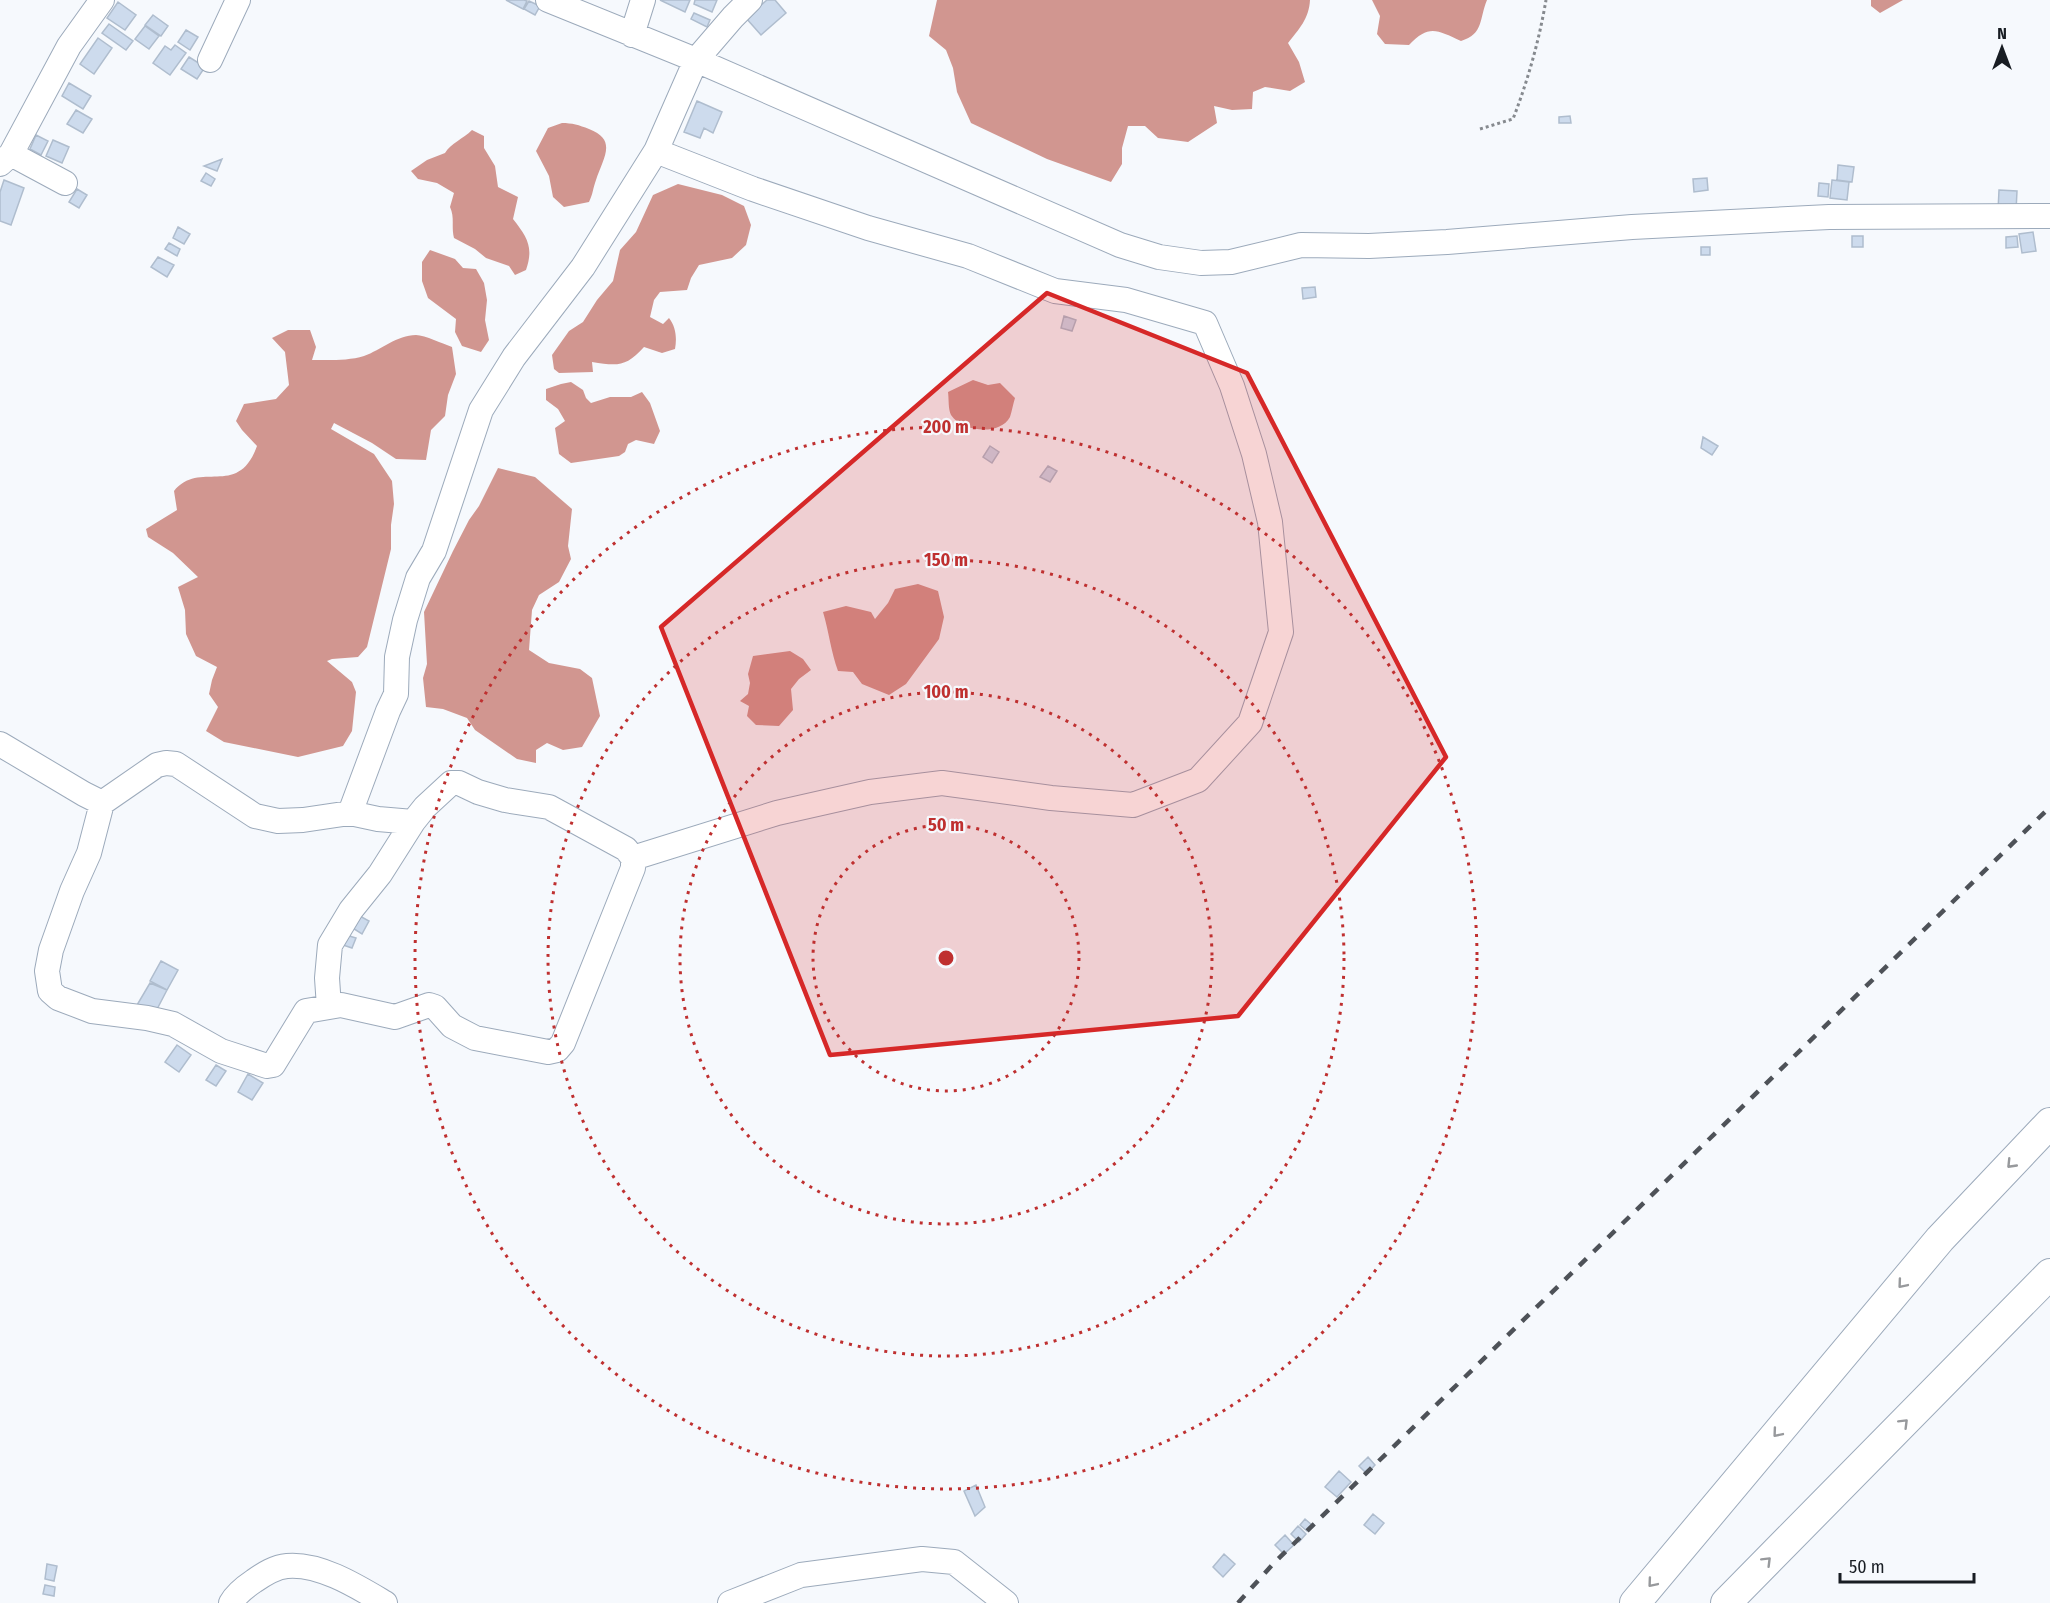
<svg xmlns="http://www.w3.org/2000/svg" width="2050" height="1603" font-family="'Fira Sans Condensed',sans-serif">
<rect width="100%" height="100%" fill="#f6f9fd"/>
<!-- water -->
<path fill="#d19690" d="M937,0H1310C1309,19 1299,29 1288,43L1299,62L1305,82L1290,91L1265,87L1253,92L1252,109L1232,110L1214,106L1217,123L1188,142L1158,138L1145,126H1128L1122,148V164L1111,182L1047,159L971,123L957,92L953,68L946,50L929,36Z
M1372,0H1487C1479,19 1484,34 1461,41C1437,30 1429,24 1409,45L1385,44L1377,34L1380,16Z
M1871,0H1903L1880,13L1871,6Z
M562,123C572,123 579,125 589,129C618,140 603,158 596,180C593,188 593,194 589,202L564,207L553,197L549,176L536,151L548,128Z
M472,130L484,136V148L495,166L498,187L518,197L513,219C527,237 534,247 526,270L515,275L509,266L486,258L475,249L454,238C451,226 455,218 450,207L454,193L437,183L418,179L411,171L427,160L445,153C451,143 463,139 472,130Z
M678,184L722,195L744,206L751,225L746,245L732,258L699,265L691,278L687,290L660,292L654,300L650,317L663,324L669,318C676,327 677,338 675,349L662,353L644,347C626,367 618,366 592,362L593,372L559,373L554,369L552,355L569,331L583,322L597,300L613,281L620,250L636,232L653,195Z
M430,250L455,259L463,268L476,269L484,283L487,300L485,320L489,340L481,352L462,346L455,332L456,319L428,298L422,281V262Z
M288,330H310L316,347L312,360C328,360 348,361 364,356C381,350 397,335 416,335C425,335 443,344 452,347L456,374L448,395L445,416L431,430L426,460L396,459L372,443L334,423L331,429L374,454L392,481L394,504L391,525V549L367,647L358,657L332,659L327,661L352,682L356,692L352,731L343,746L298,757L224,742L206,731L218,707L209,694L212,680L217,667L196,656L186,634L185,610L178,587L198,577L173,553L148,537L146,529L177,510L174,491C200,459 238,499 257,446L242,430L236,421L244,404L276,399L289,385L285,352L272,338Z
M973,380L988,385L1000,383L1015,398C1013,404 1012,411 1010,417C1000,436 962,432 951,415C948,409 949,399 948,392Z
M571,382L583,390L586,398L591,403L610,397H631L642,392L650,403L660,431L654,444L636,440L628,444L625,452L619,456L571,463L559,454L555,428L565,421L558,409L546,400V389L561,384Z
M498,468L535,477L572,509L568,546L571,559L559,582L539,595L532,610L529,650L549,663L580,669L592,678L600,716L582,747L563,750L547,743L536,750V763L517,759L475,730L467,718L443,709L426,707L423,678L427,664L424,612L453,551L469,520L479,506Z
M918,584L938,591L944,617L939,639L906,684L889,695L862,684L853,672L838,671C831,652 829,632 823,612L846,606L871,612L875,619L888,603L895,589Z
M790,651L803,659L811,670L799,679L791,689L793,710L779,726L756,725L747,716L749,706L740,701L748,694L750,683L748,674L753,656Z"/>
<!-- building -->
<path fill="#cddbed" stroke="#afbdce" stroke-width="1.5" d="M506,0H524L527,1L523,9Z
M660,0H690L685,12Z
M695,0H717L712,12L694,4Z
M767,0H775L786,13L761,35L746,18Z
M529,1L540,6L535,15L524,9Z
M118,2L136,15L125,30L107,18Z
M694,13L710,20L707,27L691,19Z
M153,15L168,26L161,36L145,25Z
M109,24L133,41L126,50L102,33Z
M145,26L159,36L149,49L135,39Z
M186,30L198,37L190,50L178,42Z
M98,38L112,48L94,74L80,64Z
M175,45L186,53L170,75L153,63L165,46L171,50Z
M189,57L205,67L197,79L181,69Z
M69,83L91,96L83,109L62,96Z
M697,101L722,112L713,133L704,128L700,138L684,132Z
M76,110L92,119L83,133L67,124Z
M1570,116L1571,123H1559V117Z
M36,135L48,141L41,155L30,149Z
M53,140L69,147L62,163L46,156Z
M222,159L217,171L204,166Z
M1838,165L1854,167L1852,182L1837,180Z
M206,173L215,179L211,186L201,181Z
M1707,178L1708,190L1694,192L1693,179Z
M4,180L24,188L11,225L0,221V192Z
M1832,180L1849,182L1847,200L1830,198Z
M1819,183L1829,184L1828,197L1818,196Z
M77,189L87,195L79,208L69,202Z
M1999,190L2017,191L2016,211H1998Z
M178,227L190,234L184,244L173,238Z
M2033,232L2036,251L2022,253L2019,234Z
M1852,236H1863V247H1852Z
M2017,236L2018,247L2006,248V237Z
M169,243L180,249L177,256L165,249Z
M1701,247H1710V255H1701Z
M158,257L174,265L167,277L151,267Z
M1315,287L1316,297L1303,299L1302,288Z
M1064,316L1076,320L1072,331L1061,328Z
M1703,437L1718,446L1712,455L1701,448Z
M990,446L999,452L992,463L983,457Z
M1048,466L1057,471L1050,482L1040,477Z
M358,915L369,921L362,934L351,927Z
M346,935L356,938L352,948L343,945Z
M161,961L178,970L167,990L150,981Z
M150,983L167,990L154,1015L137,1005Z
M177,1045L191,1055L179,1072L165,1062Z
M216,1065L226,1071L216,1086L206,1080Z
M248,1074L263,1083L252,1100L238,1092Z
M1368,1457L1375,1465L1367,1474L1359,1466Z
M1339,1471L1351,1482L1337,1497L1325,1487Z
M976,1485L985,1507L975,1516L964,1491Z
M1373,1514L1384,1523L1375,1534L1364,1525Z
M1305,1519L1312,1525L1307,1531L1300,1525Z
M1298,1526L1306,1534L1299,1542L1291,1534Z
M1285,1535L1294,1545L1284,1554L1275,1545Z
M1224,1554L1235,1564L1223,1577L1213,1567Z
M47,1564L57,1566L54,1581L45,1579Z
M45,1585L55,1587L54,1596L43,1594Z"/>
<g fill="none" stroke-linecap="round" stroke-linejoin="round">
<defs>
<path id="minor" d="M548,0L696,60L1120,245L1159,257L1201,263L1231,262L1301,245L1369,246L1447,242L1632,227L1829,217L2050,216
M632,35L643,0
M210,60L238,0
M11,154L65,183
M0,164L11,154L69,46L102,0
M0,744L84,794L102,803L157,765L166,763L176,764L255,816L278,821L303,820L350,813L388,711L396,694L397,657L405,620L418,578L434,551L481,410L514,357L583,267L656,151L696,60L733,17L750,0
M102,803L89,853L72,891L51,950L47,971L50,991L58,998L92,1011L147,1018L173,1024L221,1051L267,1066L273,1065L306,1011L341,1005L395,1017L429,1005L435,1007L452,1026L475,1038L548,1052L557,1050L563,1043L633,868V858L626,849L549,807L505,800L478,792L459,783H451L425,807L413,822L378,819L350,813
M633,858L777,813L870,792L942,783L1051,798L1133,805L1198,780L1250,723L1281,632L1270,522L1254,454L1232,386L1205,323L1126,300L1055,291L968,256L868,228L753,189L656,151
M329,1007L327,978L330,945L351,910L380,874L413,822
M231,1603C236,1594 245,1587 254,1581C264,1574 275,1567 287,1566C320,1563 358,1587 385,1603
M730,1603L801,1575L922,1559L954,1562L1006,1603"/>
<path id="major" d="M1635,1603L1940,1239L2050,1123
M1726,1603L2050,1274"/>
</defs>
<!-- minor casing -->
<use href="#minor" stroke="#9caabb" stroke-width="26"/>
<!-- major casing -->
<use href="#major" stroke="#9caabb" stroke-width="32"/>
<!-- path -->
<path stroke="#868a8f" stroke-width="3" stroke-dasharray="3 3" stroke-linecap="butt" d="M1480,129L1513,119C1528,80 1539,41 1546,0"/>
<!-- minor -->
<use href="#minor" stroke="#fff" stroke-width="24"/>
<!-- major -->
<use href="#major" stroke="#fff" stroke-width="30"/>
<!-- rail -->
<path stroke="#4e5258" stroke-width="4.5" stroke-dasharray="10 10" stroke-linecap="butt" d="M1238,1603L1273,1564L2050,807"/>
</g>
<!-- one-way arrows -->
<defs><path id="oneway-chevron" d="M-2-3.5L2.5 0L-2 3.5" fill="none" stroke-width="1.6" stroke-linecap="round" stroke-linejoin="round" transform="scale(1.5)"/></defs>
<g stroke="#97999c">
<use href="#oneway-chevron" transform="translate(2011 1164) rotate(134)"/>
<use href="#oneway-chevron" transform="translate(1902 1284) rotate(130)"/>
<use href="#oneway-chevron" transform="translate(1904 1423) rotate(-45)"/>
<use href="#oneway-chevron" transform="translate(1777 1433) rotate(130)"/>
<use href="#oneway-chevron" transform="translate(1767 1561) rotate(-45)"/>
<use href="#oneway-chevron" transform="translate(1652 1583) rotate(130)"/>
</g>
<!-- marked area -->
<path fill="#d62828" fill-opacity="0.2" stroke="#d62828" stroke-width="4.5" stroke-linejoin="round" d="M1047,293L1247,373L1446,757L1238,1016L830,1055L661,627Z"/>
<!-- distance rings -->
<g fill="none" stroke="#bf3030" stroke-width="3" stroke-dasharray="3 6">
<circle cx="946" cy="958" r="133"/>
<circle cx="946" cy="958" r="266"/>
<circle cx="946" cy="958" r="398"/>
<circle cx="946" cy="958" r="531"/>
</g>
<circle cx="946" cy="958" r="9" fill="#bf3030" stroke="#f6f9fd" stroke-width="3"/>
<g font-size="18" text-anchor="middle" font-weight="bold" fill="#bf3030" stroke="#f6f9fd" stroke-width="4.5" stroke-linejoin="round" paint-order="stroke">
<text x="946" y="433">200 m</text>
<text x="946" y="566">150 m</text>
<text x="946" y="698">100 m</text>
<text x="946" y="831">50 m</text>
</g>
<!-- north arrow -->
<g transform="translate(2002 48)" stroke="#f6f9fd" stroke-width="4.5" paint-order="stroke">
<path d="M0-4.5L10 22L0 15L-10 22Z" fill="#181d23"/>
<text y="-9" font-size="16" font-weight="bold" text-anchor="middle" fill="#181d23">N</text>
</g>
<!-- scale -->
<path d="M1840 1573v9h134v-9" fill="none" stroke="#181d23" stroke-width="3"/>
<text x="1849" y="1573" font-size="18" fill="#181d23" stroke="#f6f9fd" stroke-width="4.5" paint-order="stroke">50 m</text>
</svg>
